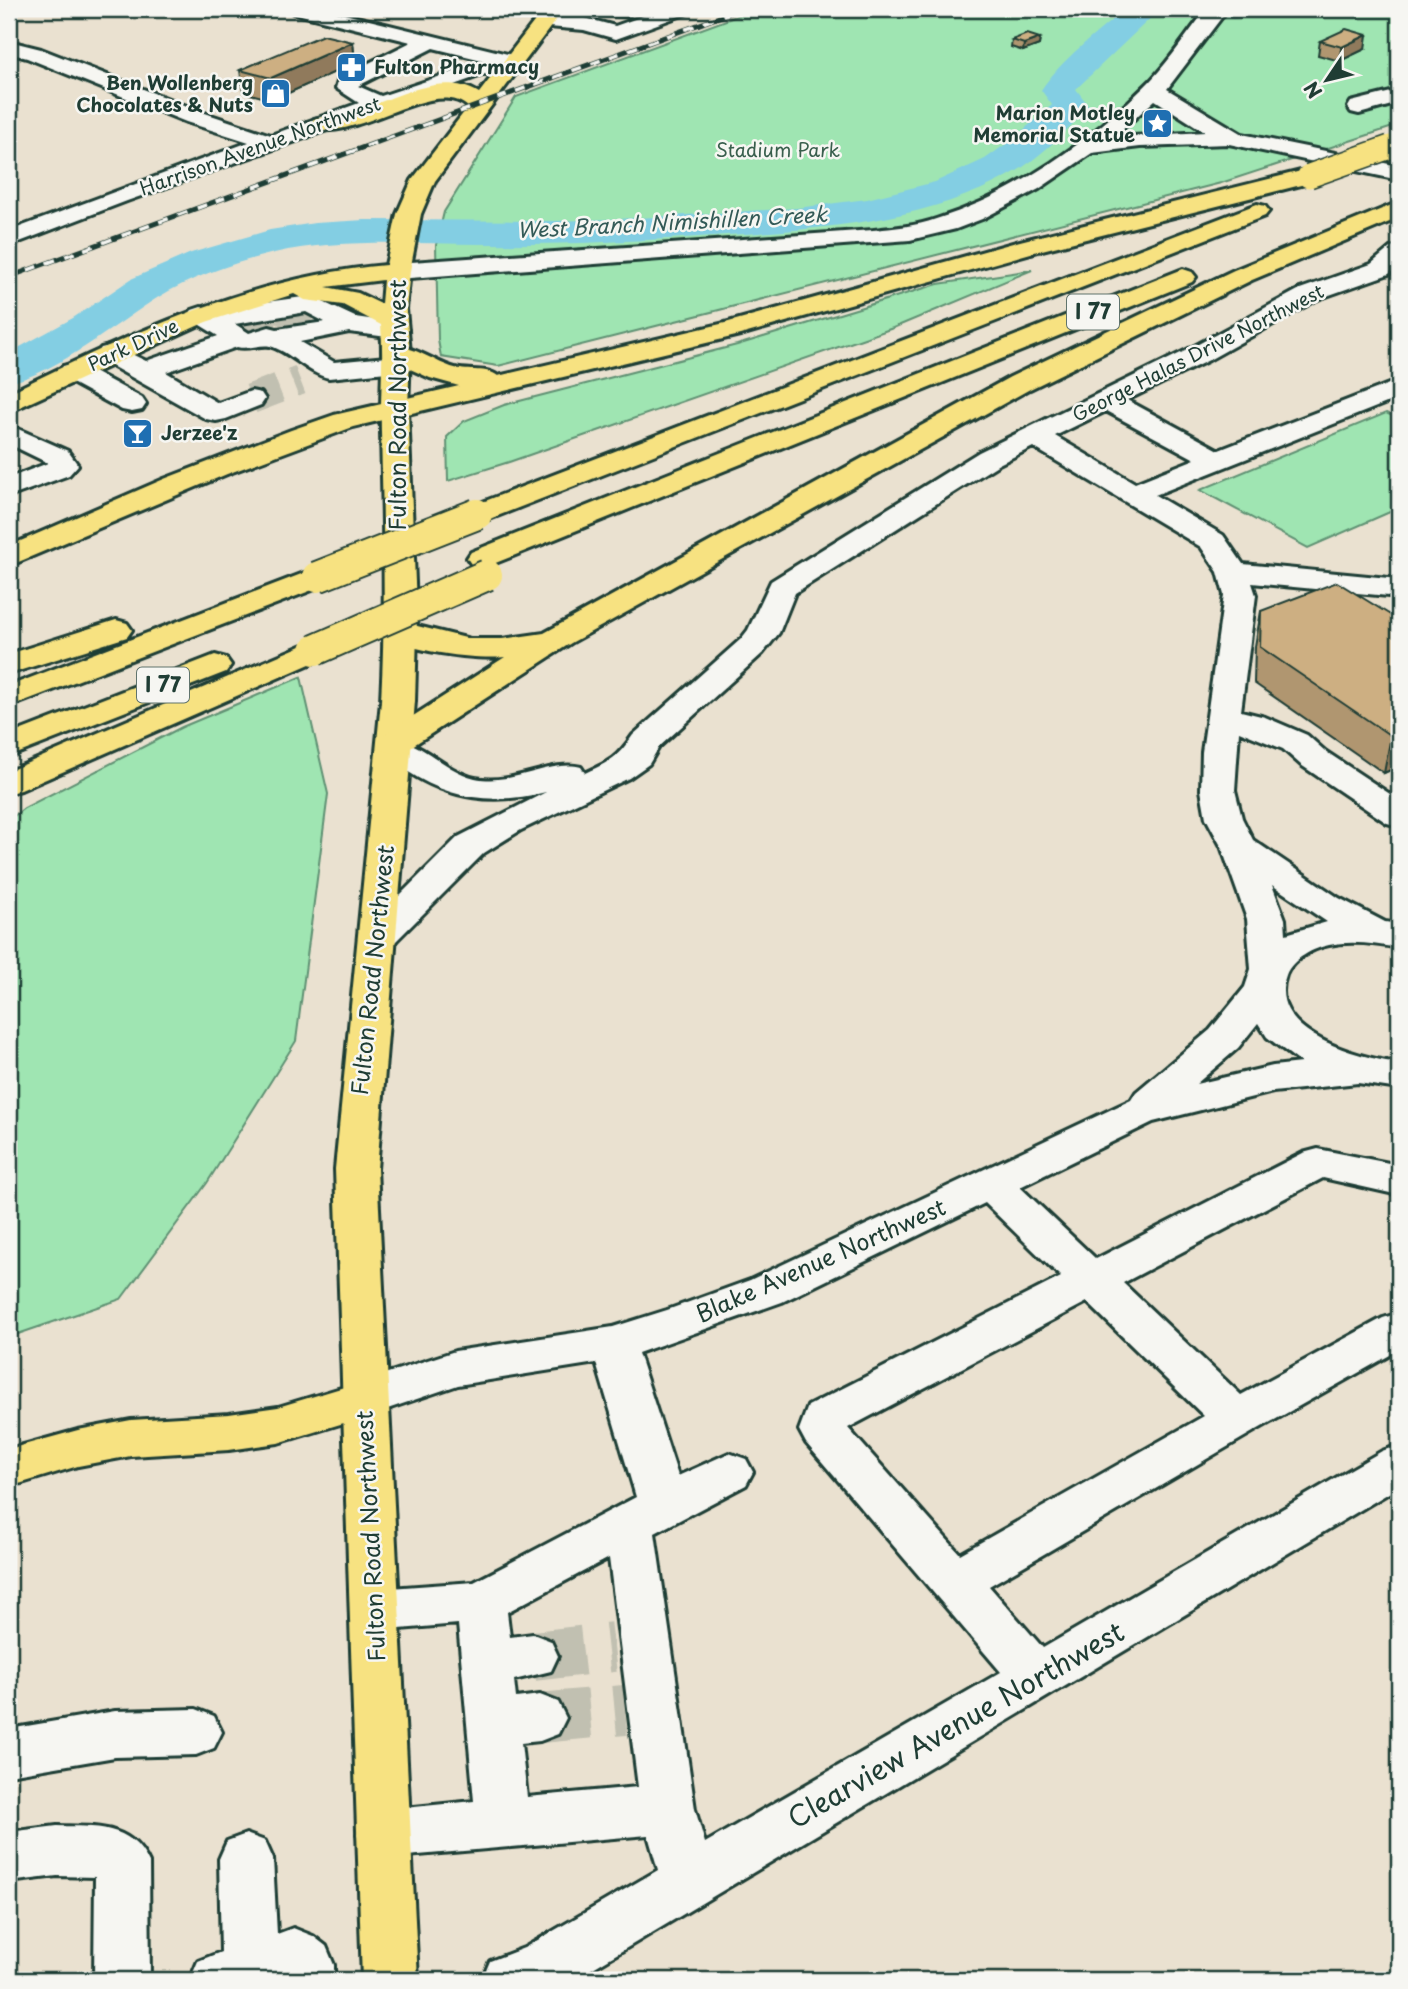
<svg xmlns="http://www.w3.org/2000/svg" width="1408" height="1989" font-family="'Playpen Sans',sans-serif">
<rect width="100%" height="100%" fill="#eae1d0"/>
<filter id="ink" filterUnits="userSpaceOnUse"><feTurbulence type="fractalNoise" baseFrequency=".0143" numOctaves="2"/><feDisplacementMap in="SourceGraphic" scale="14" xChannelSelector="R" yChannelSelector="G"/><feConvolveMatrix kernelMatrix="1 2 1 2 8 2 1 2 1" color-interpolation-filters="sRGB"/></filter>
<g filter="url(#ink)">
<!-- green -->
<path fill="#9fe5b2" stroke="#5f9173" stroke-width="2" d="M756,9H1399V125L1221,183L498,366L441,357L438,340L436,245L444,212L516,97Z
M1032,270L893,328L509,462L448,481L447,437L464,421L504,405L737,345L938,284Z
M1386,413L1399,419V508L1308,548L1200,490Z
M301,677L328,794L296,1041L207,1183L121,1299L9,1337V820L24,808L182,727Z"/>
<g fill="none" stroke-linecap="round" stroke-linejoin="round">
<!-- stream -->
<path fill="#5b949d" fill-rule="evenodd" d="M1164,9H1174L1175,10L1172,12Z
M1249,9H1256C1247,16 1236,21 1225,17L1240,14Z"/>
<!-- river -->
<path fill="#83cee3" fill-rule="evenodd" d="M1125,9H1160L1076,89L1089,106L1084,113C1061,135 1038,160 1010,175C925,222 821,229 726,235C644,241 562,245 480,244C412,244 341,238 274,253C235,262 191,277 157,298C114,325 58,372 9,383V353L73,318L131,279L191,253L270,230L315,223L365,220L556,221L638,218L797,208L867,199L935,182L985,159L1013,139L1052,105L1041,90C1063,58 1096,34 1125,9Z"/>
<!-- minor-tunnel-far2 -->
<path stroke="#c1c0b1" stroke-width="23" stroke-dasharray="23 11" stroke-linecap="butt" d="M282,313L296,322
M244,318L250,322"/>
<!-- minor-tunnel-far1 -->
<path stroke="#c1c0b1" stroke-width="30" stroke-dasharray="30 15" stroke-linecap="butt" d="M248,321L269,335
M293,321L306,329
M251,399L300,380"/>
<!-- minor-tunnel -->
<path stroke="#c1c0b1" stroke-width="50" stroke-dasharray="50 25" stroke-linecap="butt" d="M533,1656L614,1647
M540,1718L625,1710"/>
<defs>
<path id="minor" d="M290,9H324L520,57L524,61L520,65L482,75L127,201L9,246V231L249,142L186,122L27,58L9,53V41L41,49L202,112L271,135L359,103L336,88L339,78L411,42L293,13ZM433,48L486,61L381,96L358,86Z
M663,9H691L688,13L616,39L584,30L537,26L534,22L537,18H585L615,26Z
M1207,9H1228L1167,89L1242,134L1399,166V180L1229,144L1140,147L1092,153L1039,189L982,219L956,229L910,240L397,279L388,276L384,271L388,266L397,263L873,230C894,228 916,226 936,219C1015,195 1093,139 1151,80C1172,58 1188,32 1207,9ZM1155,100L1205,132L1114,137Z
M1399,90V103L1359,114L1351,112L1348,107L1351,102Z
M1399,246V265L1389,274L1318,299L1209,360L1127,400L1219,450L1399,380V398L1155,495L1223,535L1243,564L1399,579V597L1252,583L1256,595L1241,711L1265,717L1307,735L1325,751L1399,800V826L1387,823L1301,765L1283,749L1239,731L1235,790L1242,818L1253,840L1339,898L1385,922L1399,924V948C1376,944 1352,940 1329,945C1314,948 1292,959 1286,975C1265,1033 1360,1058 1399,1063V1089L1358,1083L1273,1092L1153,1122L1020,1187L1096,1259L1303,1153L1318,1149L1399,1165V1195L1323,1178L1123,1283L1241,1395L1383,1318L1399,1313V1350L1253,1432L989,1586L1043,1648L1382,1451L1399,1445V1487L573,1980H482L490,1961L524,1948L658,1870L648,1835L384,1858L365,1851L357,1834L365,1817L384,1810L474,1801L458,1624L376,1631L358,1625L351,1610L358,1595L376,1589L474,1582L636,1497L596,1363L458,1385L364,1417L348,1412L341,1399L348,1386L455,1351L613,1327L667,1310L750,1280L1131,1100L1136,1092L1210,1030L1245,987L1251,969L1247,919L1221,846L1206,818L1201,790L1202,752L1224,595L1218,572L1201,547L1033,447L999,464L795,593L779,633L763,653L659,747L649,764L629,778L521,830L484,853L391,946L378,950L365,946L359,938L365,930L458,837L546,792C494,805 451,800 407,771C396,764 384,758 377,748L382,741C416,732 442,771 475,778C514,786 551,759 581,767L585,773C611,761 617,758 633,735L741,639L748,630L771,581L979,452L1191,348L1300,289L1371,264L1390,248ZM1106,411L1195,459L1135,483L1055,436ZM1272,885L1327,922L1286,934L1285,919ZM1258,1023L1267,1037L1301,1063L1273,1066L1196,1084L1238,1048ZM985,1203L1061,1277L808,1406L799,1430L806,1443L1001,1672L705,1843L695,1809L655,1533L746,1485L753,1472L746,1459L729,1453L678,1476L638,1353L782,1302ZM1087,1302L1204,1416L960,1554L848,1428ZM609,1558L638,1787L527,1797L521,1743L540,1741L558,1734L566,1718L558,1702L540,1695L516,1698L514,1680L551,1671L558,1656L551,1641L533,1634L510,1637L507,1612Z
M310,296L355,317L404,324L408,330L404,336L395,338L349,332L300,342L334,362L397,356L406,358L410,364L406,370L329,378C307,373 291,352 270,346C260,344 248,350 237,347L166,372L218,403L251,391L261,393L265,399L261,405L226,419L216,421L206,419L101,360L97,354L101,348L110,346L119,348L146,361L218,336L192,320L188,315L192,310L201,307L217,313L252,304ZM306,312L325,322L277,329L269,327L249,333L235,324Z
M73,364L83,366L142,398L146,404L142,410L132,412L122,410L63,378L60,372L63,366Z
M9,425L68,451L78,465L69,475L9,497V478L48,463L9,444Z
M196,1709L214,1716L222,1732L214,1748L196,1755L115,1757L9,1775V1729L115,1711Z
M57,1826C95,1827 131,1823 149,1863L150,1980H94L95,1877L57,1876L9,1882V1832Z
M246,1834L265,1841L273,1859L277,1934L293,1928L313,1936L326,1946L334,1965V1980H190L198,1961L221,1952L219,1859L227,1841Z"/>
<path id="major" d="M544,9H564L435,181L421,214L410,271L406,309L410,353L408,409L417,632L415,701L377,1169L418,1980H362L335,1169L381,701C386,611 383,522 381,432C380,397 384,361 381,325L343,305L305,300L294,294L206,322L9,412V393C130,334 250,277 386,265L397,214L412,180L468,107C436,76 359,140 314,129L311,124L314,119C327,116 340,117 352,113C390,101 440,69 479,93ZM383,280L381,304L358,293L326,287Z"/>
<path id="highway" d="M1309,169L1317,171L1321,176L1317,181L1038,251L740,335L353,427L227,474L9,566V546L164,479L291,430L334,415L459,386L430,378L388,359L384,353L388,347C410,342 433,362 455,368C469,372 487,367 498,376L725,323L1020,241Z
M1399,202V218L1252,280L1030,389L571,643L406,750L394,753L382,750L377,743L382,736L505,657C480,660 399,652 385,632L390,625L401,622L470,639H502L544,633L1010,377L1234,270Z
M1257,204L1265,206L1269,211L1265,216L487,520L477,523L467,520L462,514L467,508Z
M1183,269L1192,272L1196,277L1192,282L493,564L482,567L471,564L467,558L471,552Z
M317,568L328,570L332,577L328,584L9,707V686Z
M116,620L127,623L132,630L127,637L9,674V654Z
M315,640L326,643L331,650L326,657L21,790L9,793V771Z
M215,655L226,658L231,665L226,672L9,757V735Z
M364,1381L380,1386L387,1399L380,1412L278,1443L229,1450L131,1456L78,1466L9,1487V1449L78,1430L131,1420L229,1414L278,1407Z"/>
</defs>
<!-- minor casing -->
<use href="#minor" stroke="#1f3d34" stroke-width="6"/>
<!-- major casing -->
<use href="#major" stroke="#1f3d34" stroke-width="6"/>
<!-- highway casing -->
<use href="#highway" stroke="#1f3d34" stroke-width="6"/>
<!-- minor -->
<use href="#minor" fill="#f6f6f2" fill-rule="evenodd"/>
<!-- major -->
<use href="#major" fill="#f7e281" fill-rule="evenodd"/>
<!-- highway -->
<use href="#highway" fill="#f7e281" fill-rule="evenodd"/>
<defs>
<path id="rail" d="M9,277L741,9"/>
</defs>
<!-- rail casing -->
<use href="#rail" stroke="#1f3d34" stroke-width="5"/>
<!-- rail -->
<use href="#rail" stroke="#f6f6f2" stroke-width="3.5" stroke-dasharray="10" stroke-linecap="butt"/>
<defs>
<path id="highway-bridge-far1" d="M1309,176L1390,147"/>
<path id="highway-bridge" d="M317,577L477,514
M315,650L487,575"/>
</defs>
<!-- highway-bridge-far1 casing -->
<use href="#highway-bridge-far1" stroke="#1f3d34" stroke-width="26" stroke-linecap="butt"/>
<!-- highway-bridge casing -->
<use href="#highway-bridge" stroke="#1f3d34" stroke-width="34" stroke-linecap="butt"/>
<!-- highway-bridge-far1 -->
<use href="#highway-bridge-far1" stroke="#f7e281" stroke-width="23"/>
<!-- highway-bridge -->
<use href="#highway-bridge" stroke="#f7e281" stroke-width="30"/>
</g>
<!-- wall -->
<path fill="#b09670" stroke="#1f3d34" stroke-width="2" d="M603,9H636L629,18L603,16Z
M1040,38L1039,45L1023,51L1011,47L1012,40Z
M1320,41L1365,49L1340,61L1318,55Z
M353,42L355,63L273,100L243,92L240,70Z
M1261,611L1392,616L1399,613V766L1384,773L1254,683L1255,646Z"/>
<!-- shaded-wall -->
<path fill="#907a5b" stroke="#1f3d34" stroke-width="2" d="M629,9H636L629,18Z
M1367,35L1365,49L1340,61L1342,47Z
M1040,38L1039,45L1023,51L1024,44Z
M353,42L355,63L273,100L271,78Z
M1399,733V766L1384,773L1391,736Z"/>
<!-- building -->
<path fill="#cdaf82" stroke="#1f3d34" stroke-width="2" d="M1346,29L1367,35L1342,47L1320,41Z
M1027,34L1040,38L1024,44L1012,40Z
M323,35L353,42L271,78L240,70Z
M1337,582L1392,616L1399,613V733L1391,736L1260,647L1261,611Z"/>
</g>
<!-- icons -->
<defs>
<symbol id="pharmacy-square" viewBox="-11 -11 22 22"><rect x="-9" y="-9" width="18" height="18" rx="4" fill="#1f6fb2" stroke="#f6f6f2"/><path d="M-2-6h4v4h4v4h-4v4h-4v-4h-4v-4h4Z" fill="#fff"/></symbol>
<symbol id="shop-square" viewBox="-11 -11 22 22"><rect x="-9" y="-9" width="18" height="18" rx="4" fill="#1f6fb2" stroke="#f6f6f2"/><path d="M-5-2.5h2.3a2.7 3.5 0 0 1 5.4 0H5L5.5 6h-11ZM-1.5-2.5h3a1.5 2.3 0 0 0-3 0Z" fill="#fff"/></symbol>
<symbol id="sight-square" viewBox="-11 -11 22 22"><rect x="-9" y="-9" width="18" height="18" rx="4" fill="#1f6fb2" stroke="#f6f6f2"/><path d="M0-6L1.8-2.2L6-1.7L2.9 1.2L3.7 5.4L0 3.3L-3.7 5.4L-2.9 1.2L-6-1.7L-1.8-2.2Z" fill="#fff"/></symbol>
<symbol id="bar-square" viewBox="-11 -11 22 22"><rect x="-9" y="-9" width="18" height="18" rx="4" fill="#1f6fb2" stroke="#f6f6f2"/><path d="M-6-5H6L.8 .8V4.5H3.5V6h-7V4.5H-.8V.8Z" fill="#fff"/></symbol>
</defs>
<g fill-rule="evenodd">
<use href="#pharmacy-square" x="334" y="50" width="35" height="35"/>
<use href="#shop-square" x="258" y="76" width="35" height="35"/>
<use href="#sight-square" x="1140" y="106" width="35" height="35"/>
<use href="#bar-square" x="120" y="416" width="35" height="35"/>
</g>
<g text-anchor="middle" stroke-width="5" stroke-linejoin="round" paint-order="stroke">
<!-- far-poi labels -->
<g font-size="19" font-weight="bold" fill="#1f3d34" stroke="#f6f6f2" text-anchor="start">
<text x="374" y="74">Fulton Pharmacy</text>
<text x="253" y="90" text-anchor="end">Ben Wollenberg<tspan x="253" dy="22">Chocolates &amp; Nuts</tspan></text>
<text x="1135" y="120" text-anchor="end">Marion Motley<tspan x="1135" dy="22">Memorial Statue</tspan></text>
<text x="161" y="440">Jerzee'z</text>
</g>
<!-- far-street labels -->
<g font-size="19" fill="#1f3d34" stroke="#f6f6f2">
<text transform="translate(260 146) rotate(-20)" y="7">Harrison Avenue Northwest</text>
<text transform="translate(133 345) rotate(-25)" y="7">Park Drive</text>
<text transform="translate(1198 353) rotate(-27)" y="7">George Halas Drive Northwest</text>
</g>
<!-- far-park labels -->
<g font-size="19" fill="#395f4d" stroke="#f6f6f2">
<text x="778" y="157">Stadium Park</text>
</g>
<!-- far-water labels -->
<g font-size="21" font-style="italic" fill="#335a57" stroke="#f6f6f2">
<text transform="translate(672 223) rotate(-3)" y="7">West Branch Nimishillen Creek</text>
</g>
<!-- shield labels -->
<g fill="#f6f6f2" stroke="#60746d" stroke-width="2">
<rect x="1067" y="294.5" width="52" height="35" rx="5"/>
<rect x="137" y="667.5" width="52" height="35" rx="5"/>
</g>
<g font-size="21" font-weight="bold" fill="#1f3d34">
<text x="1093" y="319">I 77</text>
<text x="163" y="692">I 77</text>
</g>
<!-- street labels -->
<g font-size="23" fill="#1f3d34" stroke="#f6f6f2">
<text transform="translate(398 405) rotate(-90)" y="8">Fulton Road Northwest</text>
<text transform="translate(373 970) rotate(-84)" y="8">Fulton Road Northwest</text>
<text transform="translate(821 1261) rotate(-24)" y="8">Blake Avenue Northwest</text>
<text transform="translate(371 1536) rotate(-93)" y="8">Fulton Road Northwest</text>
</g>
<!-- near-street labels -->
<g font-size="28" fill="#1f3d34" stroke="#f6f6f2">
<text transform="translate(956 1725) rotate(-30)" y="10">Clearview Avenue Northwest</text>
</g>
</g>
<!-- margin -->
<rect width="1408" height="1989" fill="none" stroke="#f6f6f2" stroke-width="35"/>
<rect x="18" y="18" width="1373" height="1954" fill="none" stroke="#1f3d34" stroke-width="2.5" filter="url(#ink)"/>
<!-- north arrow -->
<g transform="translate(1327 80) rotate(235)" stroke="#f6f6f2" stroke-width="5" paint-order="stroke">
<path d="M0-5L12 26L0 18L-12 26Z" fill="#1f3d34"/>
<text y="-10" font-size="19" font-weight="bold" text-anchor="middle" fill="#1f3d34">N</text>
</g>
</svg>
